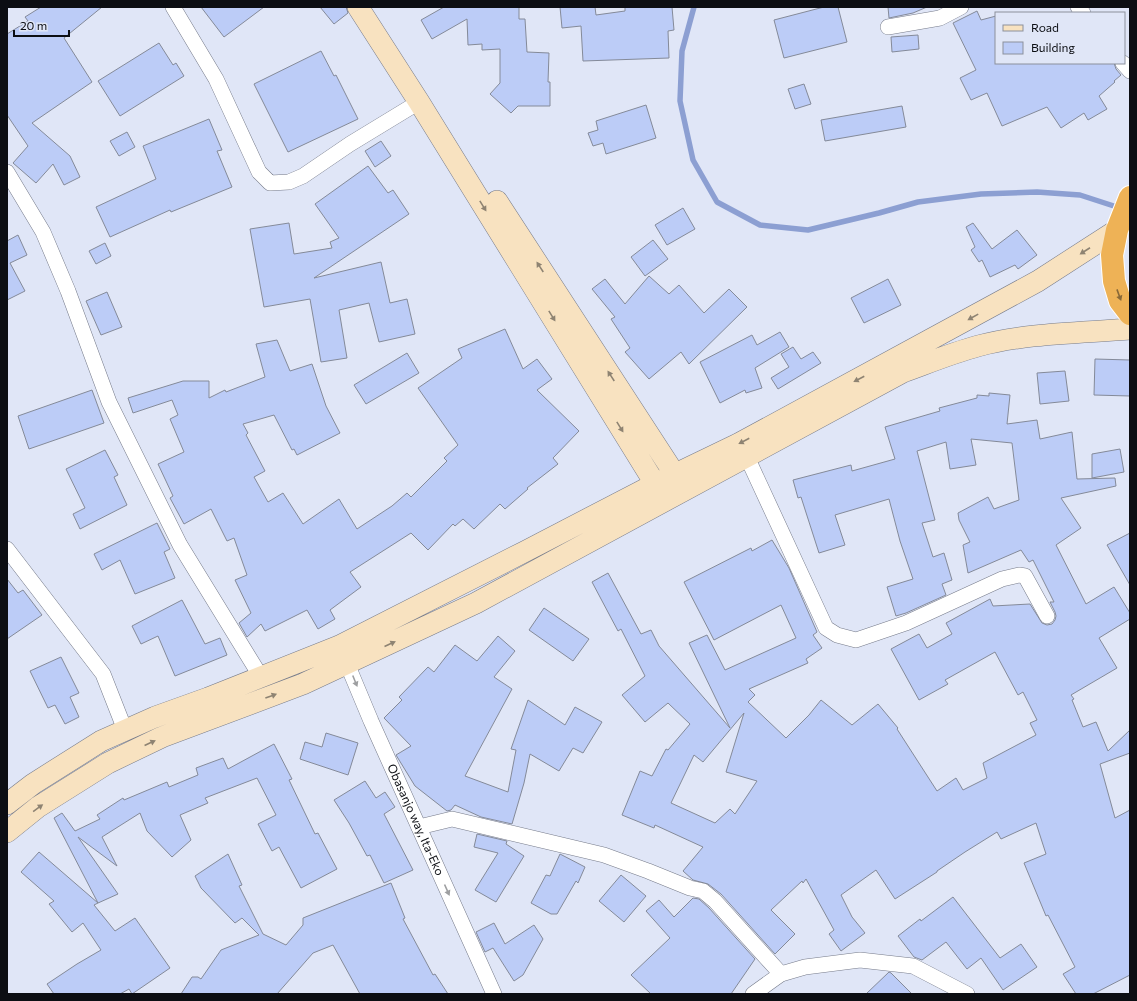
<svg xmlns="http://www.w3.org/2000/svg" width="1137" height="1001" font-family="Commissioner,sans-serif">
<rect width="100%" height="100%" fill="#e0e6f7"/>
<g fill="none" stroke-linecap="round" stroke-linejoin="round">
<!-- stream -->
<path stroke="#8c9fd2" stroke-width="5.5" d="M694,7L682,51L680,101L693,160L717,202L760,225L808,230L879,213L918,202L981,194L1037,192L1080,195L1120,208"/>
</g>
<!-- building -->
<path fill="#bcccf7" stroke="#848a99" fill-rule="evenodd" d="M41,7H102L64,38L92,82L32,123L70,156L80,177L64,185L53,164L36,183L13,163L28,146L7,115V34L28,21L25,17Z
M201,7H264L224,37Z
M320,7H346L348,13L334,24Z
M444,7H519V19H525L527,52L549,53L548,82H550V106H518L511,113L490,94L500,83V49L482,50V44L468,45L467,19L432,39L421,20Z
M560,7H595L596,15L625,11V7H672L674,30L668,31L669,58L583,61L581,26L562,28Z
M824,7H838L847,42L784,58L774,20Z
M888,7H927L913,13L889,18Z
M977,11L981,20L996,16V63H1114L1116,69L1121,75L1114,81L1115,82L1099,96L1107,109L1088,120L1084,113L1061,128L1047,107L1002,126L987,93L971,100L960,78L976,70L953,23Z
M918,35L919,49L892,52L891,37Z
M159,43L173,65L176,63L184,76L120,116L98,81Z
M321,51L334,76L336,75L358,119L288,152L254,84Z
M804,84L811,104L795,109L788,89Z
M646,105L656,138L606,154L603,143L593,146L588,133L598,130L596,121Z
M902,106L906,127L825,141L821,120Z
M209,119L222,150L217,151L232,187L171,212L170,210L110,237L96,207L156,179L143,146Z
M127,132L135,147L119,156L110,141Z
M381,141L391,156L375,167L365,151Z
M368,166L388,193L393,190L409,214L314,278L381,262L390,303L407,299L415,334L379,342L369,303L339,310L347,358L321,362L310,299L264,307L250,229L289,223L294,254L332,248L330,242L339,238L315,204Z
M683,208L695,229L667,245L655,225Z
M973,223L992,249L1017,230L1037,255L1018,269L1015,265L990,277L982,260L979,262L971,250L975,247L966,227Z
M18,235L27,255L10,263L25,291L7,300V241Z
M653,240L668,259L645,276L631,257Z
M105,243L111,256L96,264L89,251Z
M649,276L669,294L679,285L704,313L729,289L747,307L689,364L681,352L649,379L625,352L630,348L611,319L615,317L592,289L605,279L625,304Z
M888,279L901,305L864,323L851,298Z
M107,292L122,327L101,335L86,301Z
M505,329L523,369L537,359L552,379L537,390L579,431L553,458L558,464L527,488L528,489L505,509L500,504L474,529L463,519L455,526L453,524L428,550L411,533L350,572L361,587L330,610L335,619L318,629L307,610L265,631L261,624L247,637L239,623L251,613L235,580L247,575L234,538L227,541L211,509L184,524L170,498L173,496L158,464L184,452L170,419L178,415L172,400L133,413L128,398L183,381H209V398L225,390L226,392L265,377L256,344L277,340L290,371L312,364L326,406L340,433L297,455L294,449L292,450L274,415L243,424L248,433L246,435L265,471L254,477L268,502L283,493L303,524L339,499L357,529L392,506L407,493L411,497L447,461L444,458L458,445L418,388L462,358L458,349Z
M780,332L789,347L755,368L762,388L746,393L745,390L720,403L700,362L752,335L757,345Z
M793,347L801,359L813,352L821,363L778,389L771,378L789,367L781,354Z
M407,353L419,373L366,404L354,385Z
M1095,359L1130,360V396L1094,395Z
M1065,371L1069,401L1040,404L1037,373Z
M92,390L104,423L29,449L18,416Z
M989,393L1010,395L1007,424L1037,420L1040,439L1072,432L1077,479L1115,478L1116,486L1061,498L1081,528L1056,545L1086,604L1114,587L1130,613V619L1099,638L1117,668L1071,695L1074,699L1072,700L1083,727L1096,722L1108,751L1130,730V753L1100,764L1115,818L1130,810V975L1093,994H1076L1063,974L1075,967L1048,915L1046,916L1024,863L1046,854L1036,823L1001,839L997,832L965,852L937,871V872L895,899L876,870L841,895L852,917L865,933L841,951L829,934L834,930L806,879L803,883L802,881L771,910L795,934L775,954L721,894L708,884L693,880L683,871L703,847L655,825L654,828L622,815L640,771L652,776L666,749L668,750L690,724L668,703L645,722L622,695L645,676L621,629L618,631L592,582L608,573L641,634L651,630L659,646L730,728L689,643L707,635L725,670L796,638L781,605L714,640L684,582L751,548L752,551L772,540L789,568L817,632L813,635L822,648L806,659L808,663L749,689L755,695L748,702L786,738L809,715L821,700L852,725L878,704L898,728L897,729L937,791L956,778L963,790L987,778L983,763L1036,735L1030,723L1037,720L1023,692L1018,695L995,652L945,680L948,684L919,700L891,649L919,634L927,648L952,634L946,623L990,599L993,606L1030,604L1042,623L1047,625L1052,624L1055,620L1056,616L1055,612L1050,602H1054L1033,560L1029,562L1021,550L968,573L963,545L970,542L959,520L958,513L988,497L994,509L1019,500L1012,443L971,439L976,465L950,469L946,442L917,451L935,520L922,523L933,557L944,553L952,580L942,584L946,595L906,613L896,616L887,587L913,579L900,541L889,499L835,515L845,545L819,553L801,497L798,498L793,480L851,465L852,471L895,459L885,427L940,411L939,408L977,398V395L989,396ZM744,713L726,772L757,781L735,814L730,809L715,823L671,803L694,755L703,762Z
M1120,449L1124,472L1092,478V454Z
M105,450L118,475L114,477L127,505L80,529L73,514L85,508L66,469Z
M157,523L170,549L164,552L175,578L135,594L120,560L102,570L94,554Z
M1130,533V585L1107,545Z
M7,579L18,593L23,590L42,615L7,639Z
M182,600L205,644L220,638L227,655L175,676L158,636L141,644L132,626Z
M544,608L589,639L573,661L529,630Z
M498,636L515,651L494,677L512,689L465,776L508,792L516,750L511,749L528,700L565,725L575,707L602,722L583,753L573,748L559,771L530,754L524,783L512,824L481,817L455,805L451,810L447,811L415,786L396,755L411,746L384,718L402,700L399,697L428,667L434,672L455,645L477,661Z
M61,657L79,693L70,697L79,717L65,724L55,705L48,708L30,671Z
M326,733L358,743L348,775L300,759L305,742L322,747Z
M274,744L292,779L289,780L315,834L318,833L337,869L301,888L279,847L272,851L258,824L276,815L257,778L205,798L208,803L180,815L191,840L172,857L147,831L140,813L102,837L117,866L78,837L118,894L98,903L54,818L62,813L75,831L100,819L97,815L123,798L124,800L167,782L169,787L198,775L196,768L223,758L228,769Z
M365,781L376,798L385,792L395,807L384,814L413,870L384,883L370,855L367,856L349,823L334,800Z
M477,834L507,841L506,844L524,856L496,902L475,890L498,853L474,847Z
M39,852L98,903L94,905L115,931L135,918L170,968L132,994L129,989L120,994H54L47,984L77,964L101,950L83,923L72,932L49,904L54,901L21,872Z
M228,854L242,885L239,886L263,934L286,945L303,925V918L391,883L405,918L403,919L433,975L435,974L448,994H360L333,945L313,953L277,994H181L192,977H198L201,979L221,950L259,935L242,918L235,923L201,888L195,876Z
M560,854L585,867L578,883L576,881L557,914H551L531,903L546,875L550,876Z
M621,875L646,896L624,922L599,901Z
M953,897L1000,958L1021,944L1037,967L1003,990L981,958L967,969L946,942L922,960L914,957L898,936L920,919L921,921Z
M693,898L699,899L709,908L755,959L731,994H651L631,975L670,938L646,911L659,900L674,917Z
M494,923L505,944L534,925L543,939L523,975L514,981L493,948L485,952L476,932Z
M889,972L891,973L912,994H866Z"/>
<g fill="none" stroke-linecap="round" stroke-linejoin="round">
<defs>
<g id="minor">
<path d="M173,7L216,79L259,172L270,183L289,182L303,176L350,144L419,102"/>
<path d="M1078,7L1083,13"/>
<path d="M888,27L940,18L961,7"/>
<path d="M1123,63L1130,71"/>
<path d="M7,172L43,232L68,291L109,402L180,545L261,677"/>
<path d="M747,457L826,628L837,635L856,640L906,623L1002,579L1019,575L1025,576L1047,616"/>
<path d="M7,549L103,674L125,730"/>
<path id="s1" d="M343,654L371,721L494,994"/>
<path d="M419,827L452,819L604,855L648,871L690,888L703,891L715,901L781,974"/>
<path d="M753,994L781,974L805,967L860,960L913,966L967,994"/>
</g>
<path id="secondary" d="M358,7L419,102L662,495
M497,201L683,487
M7,804L33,784L101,741L155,717L208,698L339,646L524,552L655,484L738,444L1038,281L1117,230
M7,832L38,807L108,763L162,737L303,684L476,603L903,372C928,363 952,353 978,346C1026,333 1080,333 1130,329"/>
<path id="trunk" d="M1130,197L1117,230L1112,255L1114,281L1120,301L1130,314"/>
</defs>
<!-- minor casing -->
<use href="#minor" stroke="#767b8a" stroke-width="16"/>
<!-- secondary casing -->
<use href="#secondary" stroke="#767b8a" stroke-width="22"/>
<!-- trunk casing -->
<use href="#trunk" stroke="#fff" stroke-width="24"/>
<!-- minor -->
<use href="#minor" stroke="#fff" stroke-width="15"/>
<!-- secondary -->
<use href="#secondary" stroke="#f8e2c0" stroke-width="21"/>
<!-- trunk -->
<use href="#trunk" stroke="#eeb256" stroke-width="22"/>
</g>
<!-- one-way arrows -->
<defs><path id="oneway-solid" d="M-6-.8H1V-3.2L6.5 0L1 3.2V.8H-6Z"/></defs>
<g fill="#8e8372">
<use href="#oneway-solid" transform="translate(483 206) rotate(58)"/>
<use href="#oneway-solid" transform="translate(1085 251) rotate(147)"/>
<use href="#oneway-solid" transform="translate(540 267) rotate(-123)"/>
<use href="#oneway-solid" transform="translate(552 316) rotate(58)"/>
<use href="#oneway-solid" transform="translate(973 317) rotate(151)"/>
<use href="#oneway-solid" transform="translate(611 376) rotate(-123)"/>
<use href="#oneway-solid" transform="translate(859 379) rotate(152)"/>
<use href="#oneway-solid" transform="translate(620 427) rotate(58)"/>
<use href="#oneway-solid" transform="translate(744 441) rotate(152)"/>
<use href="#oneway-solid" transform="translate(390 644) rotate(-24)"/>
<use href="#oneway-solid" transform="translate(271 696) rotate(-20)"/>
<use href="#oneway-solid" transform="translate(150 743) rotate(-25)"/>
<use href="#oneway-solid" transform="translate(38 808) rotate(-36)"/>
</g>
<use fill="#886838" href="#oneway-solid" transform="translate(1119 295) rotate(70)"/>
<g fill="#9e9fa1">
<use href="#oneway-solid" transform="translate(355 681) rotate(68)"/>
<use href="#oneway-solid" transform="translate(447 890) rotate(66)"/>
</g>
<g text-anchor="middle" stroke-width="3" stroke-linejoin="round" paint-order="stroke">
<!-- street labels -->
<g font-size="12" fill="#0c0e13" stroke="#e0e6f7">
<text dy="4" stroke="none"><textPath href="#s1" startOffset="181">Obasanjo way, Ita-Eko</textPath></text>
</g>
</g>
<!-- border -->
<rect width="1137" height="1001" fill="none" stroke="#0c0e13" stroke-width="16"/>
<!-- legend -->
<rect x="995" y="12" width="130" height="52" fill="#e0e6f7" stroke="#8b909c"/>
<rect x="1003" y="25" width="20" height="6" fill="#f8e2c0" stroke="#8b909c"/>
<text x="1031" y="32" font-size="12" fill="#0c0e13">Road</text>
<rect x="1003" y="42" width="20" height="12" fill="#bcccf7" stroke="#8b909c"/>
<text x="1031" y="52" font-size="12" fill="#0c0e13">Building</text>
<!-- scale -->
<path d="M14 30v6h55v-6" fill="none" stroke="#0c0e13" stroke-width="2"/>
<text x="20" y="30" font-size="12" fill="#0c0e13" stroke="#e0e6f7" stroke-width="3" paint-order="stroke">20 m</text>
</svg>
